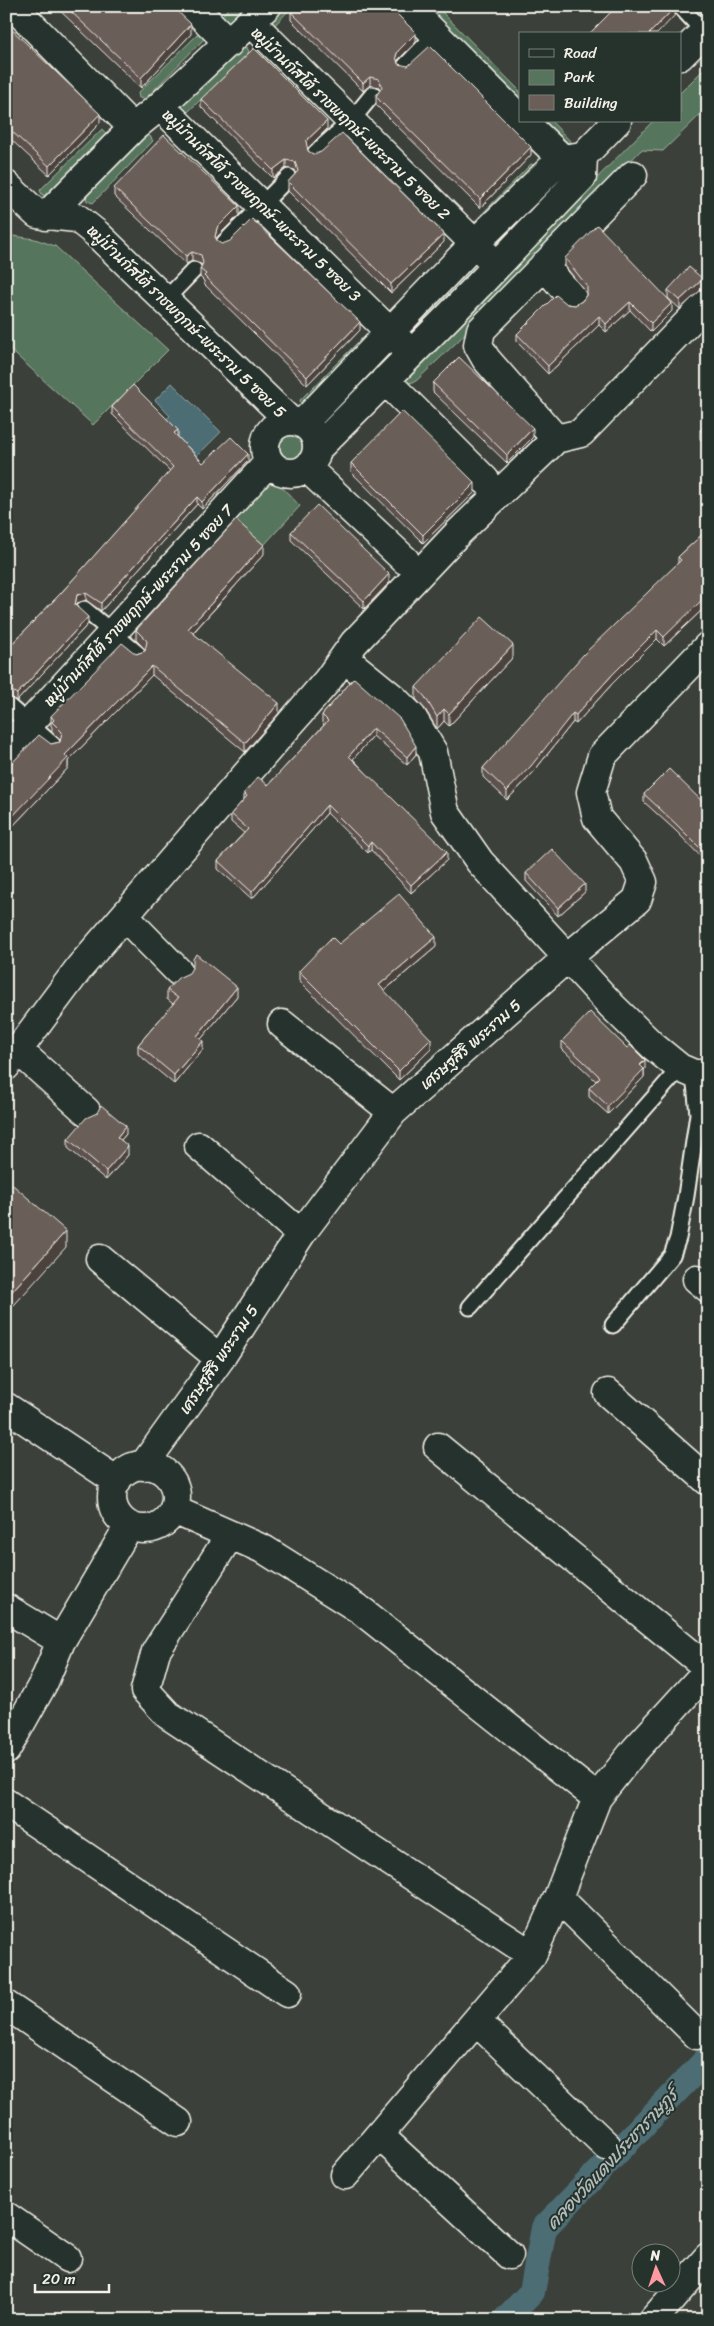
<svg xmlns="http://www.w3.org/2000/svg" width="714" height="2326" font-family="Sriracha,'Playpen Sans Thai',sans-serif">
<rect width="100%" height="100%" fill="#3b403a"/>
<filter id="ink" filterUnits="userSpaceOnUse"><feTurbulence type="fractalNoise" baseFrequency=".02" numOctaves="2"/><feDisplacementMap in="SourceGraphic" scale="10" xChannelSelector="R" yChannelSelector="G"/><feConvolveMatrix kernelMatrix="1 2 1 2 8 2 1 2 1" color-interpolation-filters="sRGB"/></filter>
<g filter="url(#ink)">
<!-- green -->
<path fill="#57755d" stroke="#a6b3a2" d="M231,6H244L224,26L217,20Z
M279,6H293L273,27L267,25Z
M426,6H436L520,91V98Z
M200,32L205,35V38L145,99L139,98L138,93Z
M245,46L247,47L249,52L188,112H185L181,106Z
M708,65V107L663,151L641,150L458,341L416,381L409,383L403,378L406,372L653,121H680V93Z
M544,121H551L573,144L569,145Z
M102,129L107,135L48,196L42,195L40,190Z
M147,135L150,136L153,141L93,203L87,201L86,196Z
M531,164L538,166L479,230L472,224Z
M551,186H558L501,250L493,243Z
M6,235L35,239L55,246L168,350L93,425L6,346Z
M474,262L481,265L418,328L414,325Z
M361,339H364L303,406L301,405L300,400Z
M379,362L384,365L327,424L321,419Z
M276 447a15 15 0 1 1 30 0a15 15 0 1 1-30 0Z
M275,483L279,484L300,506L264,545L235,520L266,484Z"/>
<!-- water -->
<path fill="#4d6d74" stroke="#90a2a2" d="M172,383L221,432L197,456L163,422L170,416L155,400Z"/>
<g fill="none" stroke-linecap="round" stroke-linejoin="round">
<!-- canal -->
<path stroke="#4d6d74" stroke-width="26" d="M505,2320L532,2292L544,2228L708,2058"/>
<defs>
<path id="lane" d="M680,6L704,32
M405,66L435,35
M315,153L351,121L373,94
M224,243L289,177
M165,300L194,270
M84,609L138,654
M6,704L53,745
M470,1307L680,1068
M613,1325L672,1255L678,1238L686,1196L698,1114L694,1074"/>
<path id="street" d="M192,6L229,43
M407,6L520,119
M14,7L133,128
M252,23L487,256
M680,56L708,28
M160,106L403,345
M523,121L575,171
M6,185L37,214L77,218L97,234L290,421
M46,216L133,128L160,106L267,6
M544,265L572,298
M385,380L485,480
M265 447a26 26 0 1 1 52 0a26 26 0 1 1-52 0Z
M303,423L475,243L561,159L583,156L617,121
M556,439L486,359L478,345L481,330L633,175
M318,448L451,314L582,177L583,156
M307,468L405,560
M344,658L392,697L412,717L433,752L445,812L480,862L612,1006L653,1046L680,1068L694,1074H708
M6,749L269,462
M124,916L178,971
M282,1024L393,1112
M18,1050L86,1111
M6,1066L80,967L327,681L354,643L458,533L556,439L581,433L708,302
M199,1146L301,1234
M100,1259L220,1359
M697,1279L708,1288
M608,1393L708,1481
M6,1407L117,1481
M438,1447L708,1668
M112 1497a32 32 0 1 1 64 0a32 32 0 1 1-64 0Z
M143,1466L220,1359L301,1234L393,1112L568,957L637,900L643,882L634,862L597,818L591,792L602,756L708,646
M174,1510L265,1550L362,1611L597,1798
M230,1535L156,1651L145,1690L168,1715L532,1955
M6,1608L61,1641
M6,1750L44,1682L61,1641L129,1526
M6,1803L287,1993
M558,1897L697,2035
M6,2005L178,2122
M476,2021L607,2146
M379,2135L509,2255
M345,2175L532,1955L558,1897L597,1798L635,1750L708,1670
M6,2216L67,2258
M653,2320L708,2257"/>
</defs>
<!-- lane casing -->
<use href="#lane" stroke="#f4f1e8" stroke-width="19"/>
<!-- street casing -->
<use href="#street" stroke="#f4f1e8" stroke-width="31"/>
<!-- lane -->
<use href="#lane" stroke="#26332d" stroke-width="15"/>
<!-- street -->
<use href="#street" stroke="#26332d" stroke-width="28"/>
</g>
<!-- wall -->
<path fill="#5c514d" stroke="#f4f1e8" d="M55,6H172L191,34L141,88Z
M291,12L416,42L397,61L398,64L531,155L480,208L379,108L376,105V96L380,90L379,87L370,85L363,91L291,20Z
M6,24L100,123L49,175L6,135Z
M201,99L327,129L308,148V151L444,242L391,293L288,191V182L296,173L295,170L286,168L273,178L201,107Z
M114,188L239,215L217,237L216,239L218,242L360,330L307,385L204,284V281L200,277V269L202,266L201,264L192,261L186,264L114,196Z
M565,258L672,311L651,332L630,310L606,332L599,325L548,374L517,342V334L567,304L575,305L582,301L587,294L565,266Z
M703,288L680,309L668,298V290Z
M433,383L533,437L507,463L433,392Z
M112,407L178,437L203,463L248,461L202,509L197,504L101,611L86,600L77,603V606L88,624L17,701L7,695L6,650L61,593L170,471L112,414Z
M708,422V447L700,439V430Z
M351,463L475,492L423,543L351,472Z
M708,529V600L703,604V609L664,646L657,639L612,684L576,724L573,722L531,775L507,800L483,777V768L678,563V557Z
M291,532L389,583L364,609L291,540Z
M264,554L193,633L279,713L245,752L152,675L68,761V768L11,828L6,823V769L51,744L60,742V740L52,732V727L51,726V716L136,654L145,651V649L136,640V630Z
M513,657L449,726L444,721L437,729L425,709L416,699V687Z
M354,678L416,754L407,765L373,736L353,759L447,860L411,893L371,850L368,853L327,813L252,899L218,869V861L244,833L231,822V814L244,800V793L268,785L324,725L322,723V715Z
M644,794L708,807V864L676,831L644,802Z
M526,873L585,892L558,916L526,881Z
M339,944L436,947L384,991L431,1049L399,1080L299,981V971Z
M167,990L237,996L201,1039L203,1049L174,1084L138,1054V1045L173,1004L167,999Z
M562,1041L627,1048L645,1069L644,1070V1077L608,1114L589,1097V1088L596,1081L562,1049Z
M126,1134L121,1140L128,1155L106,1180L68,1148V1139Z"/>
<!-- shaded-wall -->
<path fill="#4b423e" stroke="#f4f1e8" d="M675,7V15L657,34H649Z
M191,24V34L141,88V78Z
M416,33V42L398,60L396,64V56L398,51Z
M370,77V85L363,91V83Z
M100,114V123L49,175V166Z
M327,121V129L306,150V141Z
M531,147V155L480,208V199Z
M286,160V168L273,178V170Z
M239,206V215L217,237L215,245V237L217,228Z
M444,234V242L391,293V284Z
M192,252V261L186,264V256Z
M703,279V288L680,309V300Z
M630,302V310L606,332V324Z
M672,303V311L651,332V323Z
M599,316V325L548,374V366Z
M360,322V330L307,385V377Z
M533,428V437L507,463V455Z
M178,430V437L174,433Z
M248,454V461L202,509V502Z
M475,483V492L423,543V535Z
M197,497V504L101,611V603Z
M264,545V554L188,638V629Z
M389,574V583L364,609V601Z
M708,591V600L703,604V609L664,646V637L701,597Z
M86,593V600L77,603L75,613V605L77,595Z
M88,617V624L17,701V694Z
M657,630V639L612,684L576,724V715L612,675Z
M513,645V657L449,726V714Z
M152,666V675L68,761V768L11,828V818L65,755Z
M279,703V713L245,752V743Z
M444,709V721L437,729V717Z
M573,713V722L531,775L507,800V791Z
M373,728V736L349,764V756Z
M416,746V754L407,765V757Z
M327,805V813L252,899V892Z
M371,842V850L368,853V846Z
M447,852V860L411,893V885Z
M585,884V892L558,916V908Z
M436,937V947L379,995V985Z
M237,987V996L197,1044V1036Z
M431,1039V1049L399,1080V1071Z
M203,1041V1049L174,1084V1075Z
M645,1060V1069L644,1070V1077L608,1114V1106Z
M126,1126V1134L117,1145V1137Z
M128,1146V1155L106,1180V1171Z
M66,1231V1247L6,1314V1298Z"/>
<!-- building -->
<path fill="#6b5e59" stroke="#f4f1e8" d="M65,6H172L191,24L141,78Z
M297,6H389L416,33L398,51L396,56L398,64L408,66L430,46L531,147L480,199L379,100L376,96L382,87L379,79L370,77L363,83L291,12Z
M617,6H675V7L649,34H589Z
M6,24L100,114L49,166L6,126Z
M254,48L327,121L306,141L308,151L313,154L321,152L342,133L444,234L391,284L288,182L298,171L295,162L286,160L273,170L201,99Z
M164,135L239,206L217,228L215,237L218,242L222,244L230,241L252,219L360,322L307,377L204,276L206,274L200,269L203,263L201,255L192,252L186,256L114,188Z
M597,225L672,303L651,323L630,302L606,324L599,316L548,366L517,334L556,295L567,304L575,305L582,301L587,294V286L565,258Z
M689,267L703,279L680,300L668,290Z
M459,357L533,428L507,455L433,383Z
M133,385L178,430L174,433L203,463L231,437L248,454L202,502L197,497L101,603L86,593L77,595L75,605L88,617L17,694L7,688H6V650L61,593L173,467L112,407Z
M402,411L475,483L423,535L351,463Z
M708,422V438L700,430Z
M317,505L389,574L364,601L291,532Z
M236,520L264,545L188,629L279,703L245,743L152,666L65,755L68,758L11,818L6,814V769L39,735L51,744L60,742L62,732L52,722L54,720L51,716L122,643L136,654L145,651L147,641L136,630Z
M708,529V591L701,597L703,599L664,637L657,630L612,675L576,715L573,713L531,766L507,791L483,768L583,655L681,560L678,557Z
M482,617L513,645L449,714L444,709L437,717L425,697L416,687Z
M354,678L400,719L416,746L407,757L373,728L349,756L447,852L411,885L371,842L368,846L327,805L252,892L218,861L248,829L231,814L247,796L244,793L258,777L268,785L328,721L322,715Z
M669,769L708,807V856L676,824L644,794Z
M552,849L585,884L558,908L526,873Z
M399,894L436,937L379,985L431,1039L399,1071L299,971L332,937L339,944Z
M196,954L237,987L197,1036L203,1041L174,1075L138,1045L178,998L167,990L178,978L189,973L193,966V959Z
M590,1012L627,1048L630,1045L645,1060L640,1065L644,1069L608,1106L589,1088L600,1077L562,1041Z
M101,1105L126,1126L117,1137L128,1146L106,1171L68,1139L86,1118L97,1113Z
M6,1179L66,1231L6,1298Z"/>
</g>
<g text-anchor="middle" stroke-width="4" stroke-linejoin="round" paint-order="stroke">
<!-- street labels -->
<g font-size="16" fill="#f4f1e8" stroke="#26332d">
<text transform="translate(351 123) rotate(44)" y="6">หมู่บ้านกัสโต้ ราชพฤกษ์-พระราม 5 ซอย 2</text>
<text transform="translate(262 205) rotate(44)" y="6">หมู่บ้านกัสโต้ ราชพฤกษ์-พระราม 5 ซอย 3</text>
<text transform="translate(187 321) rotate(44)" y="6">หมู่บ้านกัสโต้ ราชพฤกษ์-พระราม 5 ซอย 5</text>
<text transform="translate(138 605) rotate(-47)" y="6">หมู่บ้านกัสโต้ ราชพฤกษ์-พระราม 5 ซอย 7</text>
<text transform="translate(470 1044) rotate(-41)" y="6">เศรษฐสิริ พระราม 5</text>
<text transform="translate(218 1359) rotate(-56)" y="6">เศรษฐสิริ พระราม 5</text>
</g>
<!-- water labels -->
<g font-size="18" font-style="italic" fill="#b1bcba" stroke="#26332d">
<text transform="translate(612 2159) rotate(-47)" y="6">คลองวัดแดงประชาราษฎร์</text>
</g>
</g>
<!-- margin -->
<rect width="714" height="2326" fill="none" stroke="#26332d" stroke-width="25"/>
<rect x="12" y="12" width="689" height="2301" fill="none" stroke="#f4f1e8" stroke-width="2" filter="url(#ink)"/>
<!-- legend -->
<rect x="519" y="32" width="162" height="90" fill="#26332d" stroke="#787f78"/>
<rect x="529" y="49" width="25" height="8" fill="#26332d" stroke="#787f78"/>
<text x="564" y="58" font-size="15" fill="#f4f1e8">Road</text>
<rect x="529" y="70" width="25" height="15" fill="#57755d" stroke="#787f78"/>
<text x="564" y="82" font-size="15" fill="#f4f1e8">Park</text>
<rect x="529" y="95" width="25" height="15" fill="#6b5e59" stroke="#787f78"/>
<text x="564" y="108" font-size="15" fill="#f4f1e8">Building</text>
<!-- north arrow -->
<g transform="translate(656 2268) rotate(357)"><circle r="24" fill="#26332d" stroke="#787f78"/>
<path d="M0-4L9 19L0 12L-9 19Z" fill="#ff9aa2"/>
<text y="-8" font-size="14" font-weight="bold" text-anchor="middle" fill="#f4f1e8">N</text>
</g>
<!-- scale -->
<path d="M35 2284v8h74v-8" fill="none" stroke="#f4f1e8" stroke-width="2.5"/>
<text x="42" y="2284" font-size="15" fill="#f4f1e8" stroke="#26332d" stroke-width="4" paint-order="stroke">20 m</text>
</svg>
